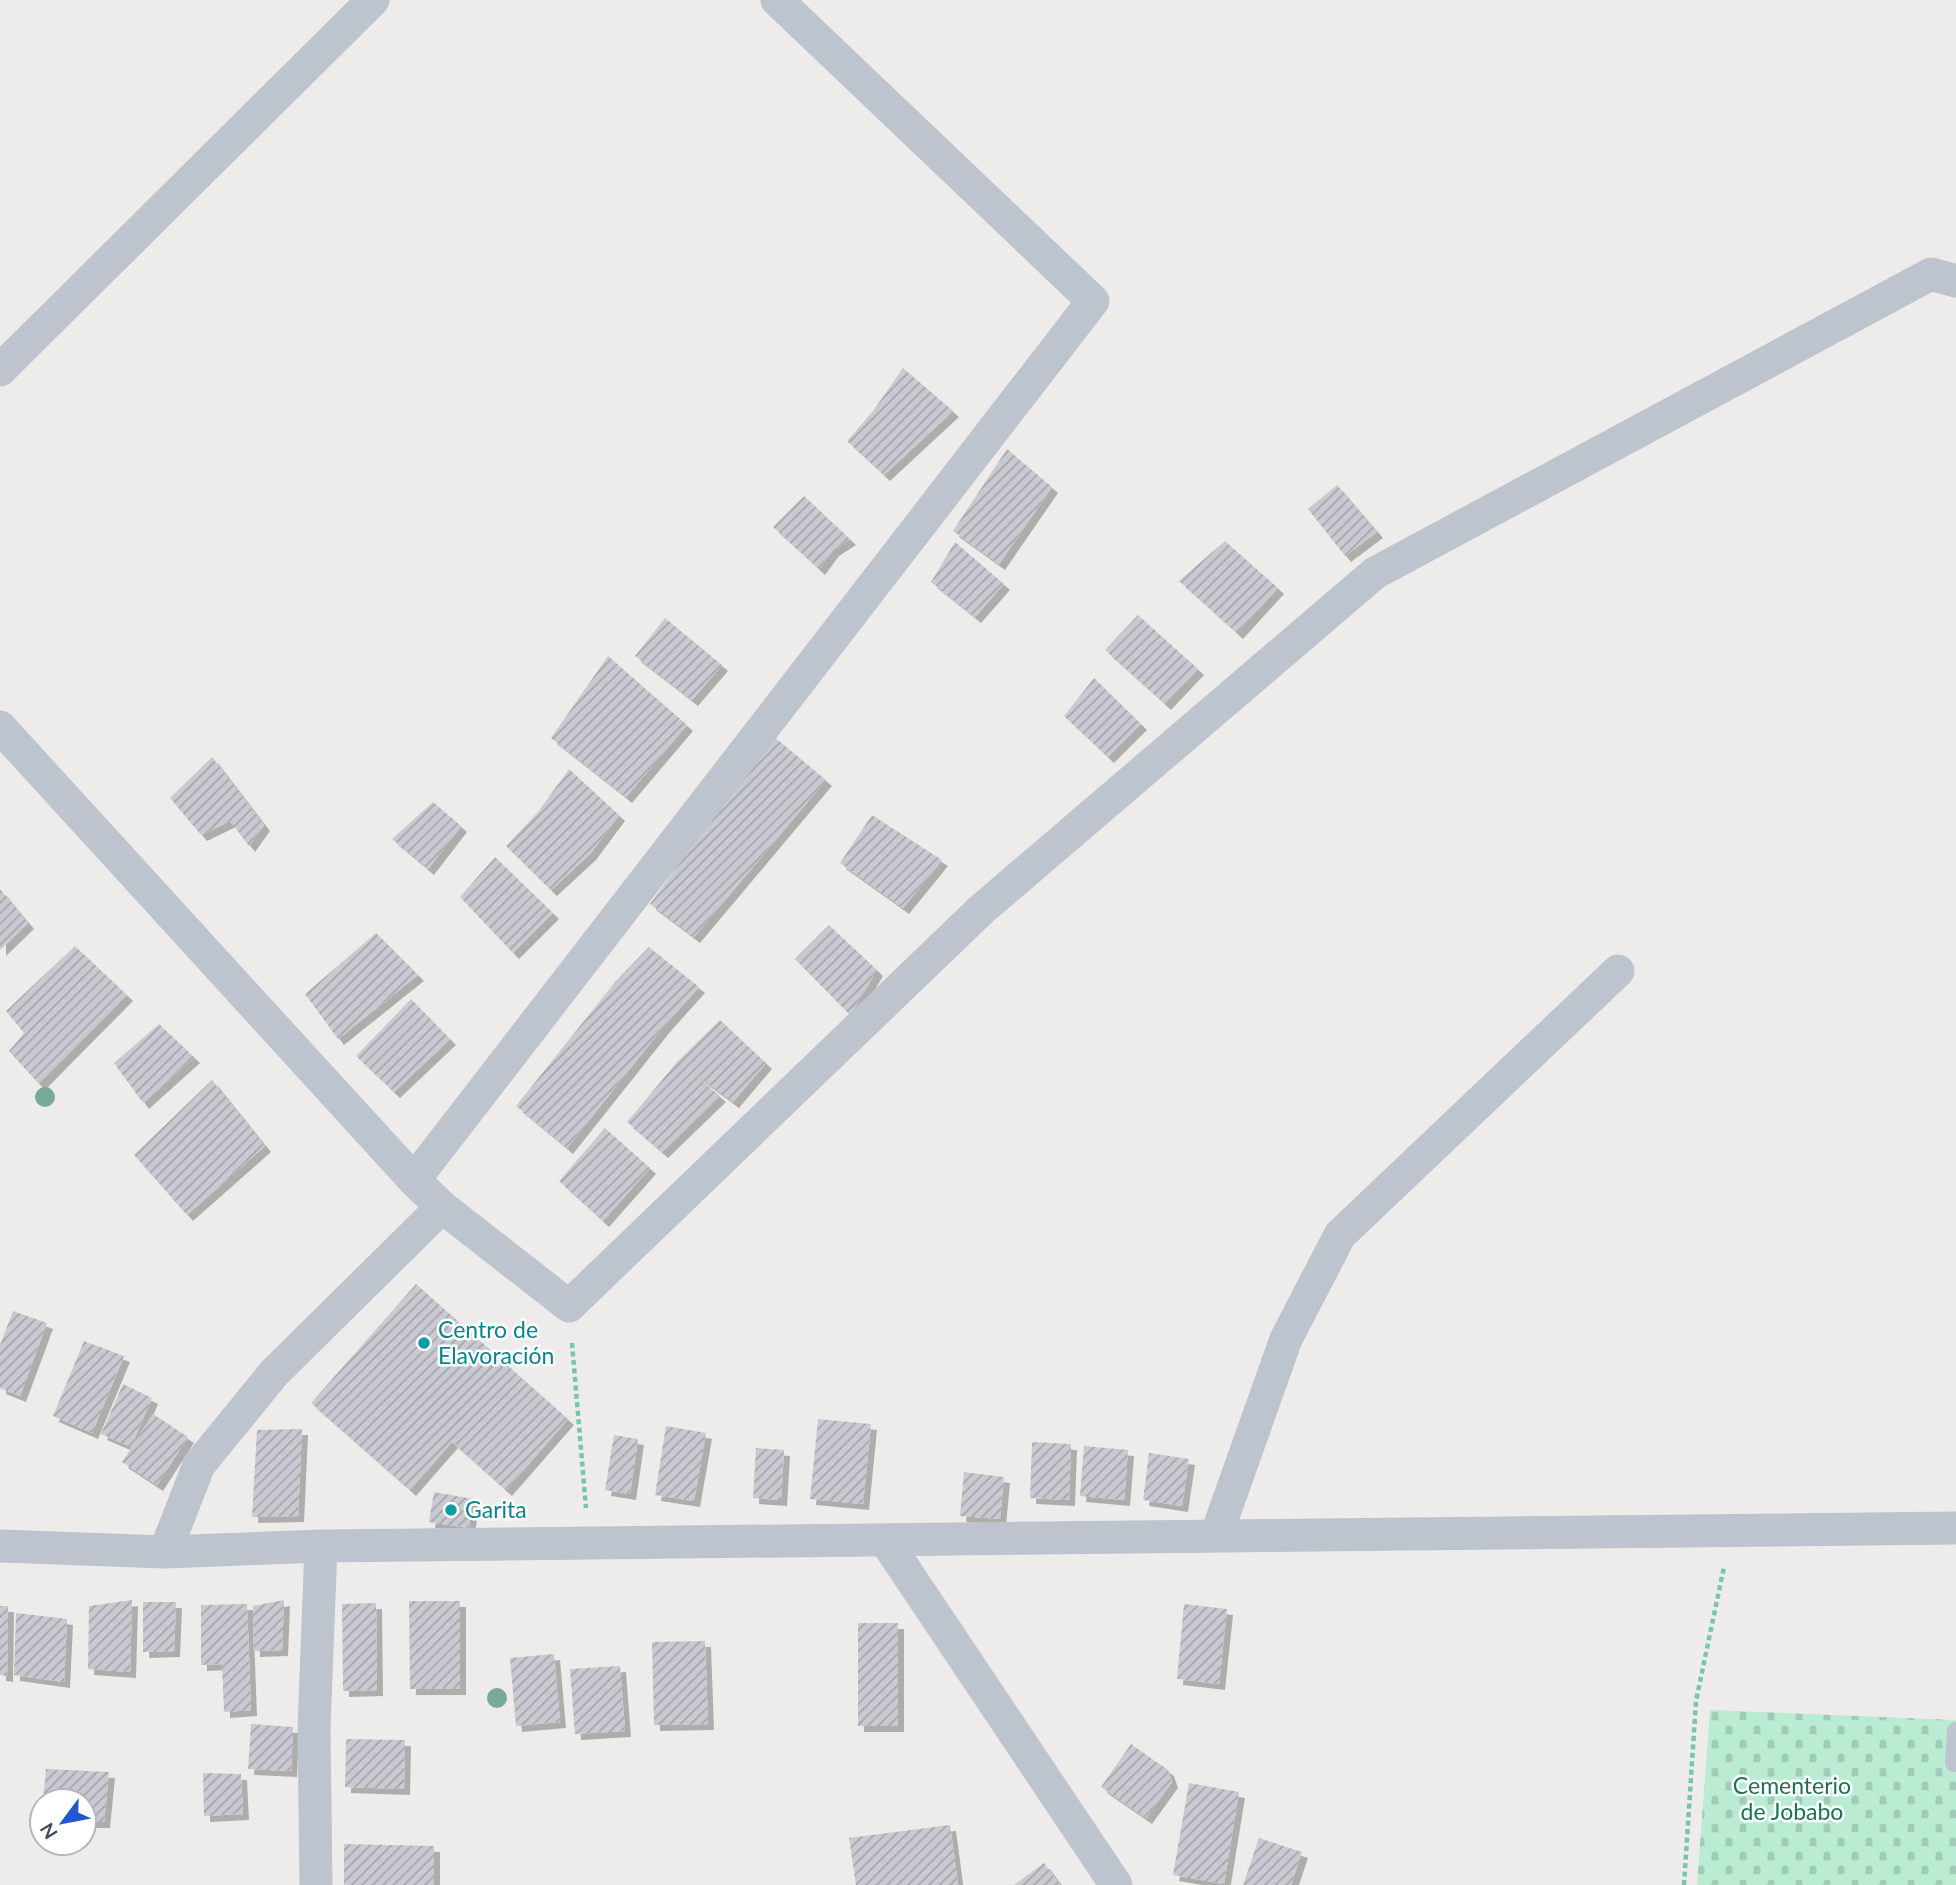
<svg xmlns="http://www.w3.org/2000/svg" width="1956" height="1885" font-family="Lato,sans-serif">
<defs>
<pattern id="cemetery-stones" width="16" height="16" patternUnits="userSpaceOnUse" patternTransform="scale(1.75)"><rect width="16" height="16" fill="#baebd3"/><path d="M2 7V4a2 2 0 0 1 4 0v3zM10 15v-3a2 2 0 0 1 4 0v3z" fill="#a1cbb7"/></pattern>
<pattern id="building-hatch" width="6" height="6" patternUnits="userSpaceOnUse" patternTransform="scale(1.75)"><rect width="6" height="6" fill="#c9cad1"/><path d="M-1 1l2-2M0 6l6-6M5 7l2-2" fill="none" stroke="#a5a6ac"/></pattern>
<filter id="shadow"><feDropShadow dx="6" dy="6" stdDeviation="0" flood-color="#0004"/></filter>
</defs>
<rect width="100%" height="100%" fill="#eeeceb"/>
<!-- cemetery -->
<path fill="url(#cemetery-stones)" d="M1710,1710L1956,1720V1885H1697Z"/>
<!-- building -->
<path fill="url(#building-hatch)" filter="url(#shadow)" d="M903,368L953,411L884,475L847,441L873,411Z
M1007,449L1052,487L999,564L953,531Z
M1337,485L1377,532L1345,556L1308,509Z
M804,496L850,539L833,550L819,569L773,527Z
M1225,541L1278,588L1237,633L1179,581Z
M955,542L1004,584L975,617L931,582Z
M1138,615L1198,669L1165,704L1105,650Z
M665,618L722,665L692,700L635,656Z
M608,656L687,725L626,797L551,738Z
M1094,678L1141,724L1108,757L1064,716Z
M772,735L826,780L694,937L650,904Z
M212,757L264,825L249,846L230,821L201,835L170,798Z
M569,769L619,815L590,854L551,890L506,846L538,812Z
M433,802L461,826L428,869L392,839Z
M872,815L942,860L903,908L840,863Z
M495,857L553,913L513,953L460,897Z
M0,889L28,923L0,950Z
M829,925L877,970L850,1015L795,959Z
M376,933L418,975L338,1039L305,994Z
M75,946L127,995L39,1084L9,1051L24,1033L6,1011Z
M649,947L699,987L664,1026L567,1148L516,1106L615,982Z
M411,999L450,1039L394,1092L356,1056Z
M720,1020L766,1063L733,1102L684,1066L720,1096L662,1152L627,1122L678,1061Z
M159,1024L194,1057L143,1103L114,1063Z
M212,1080L265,1146L187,1215L134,1155Z
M605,1128L650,1168L603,1221L559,1181Z
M416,1284L568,1419L506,1490L452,1442L410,1490L311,1403Z
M13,1311L47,1323L20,1396L0,1388V1345Z
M84,1341L124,1356L92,1433L53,1416Z
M123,1384L152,1398L131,1447L101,1434Z
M153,1414L188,1437L157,1485L122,1462Z
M818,1419L871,1424L863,1504L810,1499Z
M666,1426L706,1433L694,1501L655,1495Z
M302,1429L298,1516L252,1517L257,1430Z
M614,1435L638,1439L630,1494L605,1490Z
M1032,1442L1071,1444L1069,1500L1030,1498Z
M1084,1446L1128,1450L1124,1500L1080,1496Z
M756,1448L784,1450L781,1500L753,1498Z
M1149,1453L1189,1459L1182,1506L1143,1500Z
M964,1472L1004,1477L1000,1519L960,1516Z
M434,1492L473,1499L469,1528L429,1522Z
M132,1600L130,1672L88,1669L89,1606Z
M284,1600L282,1650L254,1651L253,1606Z
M409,1601H460V1689H410Z
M143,1602H176L174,1651L143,1652Z
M376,1603L377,1690L343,1691L342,1604Z
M247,1604L251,1710L224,1712L222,1664L201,1665V1605Z
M1184,1604L1227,1609L1219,1684L1177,1679Z
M0,1606H8L7,1676L0,1675Z
M16,1613L67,1619L64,1682L14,1675Z
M858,1623H898V1726H858Z
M705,1641L708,1724L654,1725L652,1642Z
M554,1654L560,1722L516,1726L510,1658Z
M620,1666L625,1731L575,1734L570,1669Z
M251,1724L293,1727L291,1771L248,1769Z
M346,1739L405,1740L404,1789L345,1787Z
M1131,1744L1168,1770L1172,1782L1146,1818L1101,1787Z
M46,1769L109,1772L104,1822H84V1801H43Z
M203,1773L241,1774L243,1814L204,1816Z
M1189,1783L1239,1792L1224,1884L1173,1875Z
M950,1825L958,1885H856L849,1838Z
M1259,1838L1302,1852L1291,1885H1243Z
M344,1844L434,1846V1885H344Z
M1044,1863L1060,1885H1014Z"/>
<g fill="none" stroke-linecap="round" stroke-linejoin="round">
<!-- path -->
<path stroke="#74c7a9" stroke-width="4.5" stroke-dasharray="5 3.5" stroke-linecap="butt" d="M572,1343L586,1508
M1684,1885L1696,1701L1724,1567"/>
<!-- lane -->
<path stroke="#bdc4cd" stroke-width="18" d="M1954,1763L1956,1731"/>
<!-- street -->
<path stroke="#bdc4cd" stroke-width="33" d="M0,370L373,0
M0,727L414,1180L442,1207L569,1306L982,909L1375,573L1931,274L1956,281
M414,1180L1093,301L777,0
M1216,1536L1286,1339L1340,1235L1618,971
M885,1540L1116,1885
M0,1546L165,1552L321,1546L1956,1528
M165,1552L199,1465L274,1373L442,1207
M316,1885L314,1728L321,1546"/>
</g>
<!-- trees -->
<g fill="#79aa97">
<circle cx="45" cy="1097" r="10"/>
<circle cx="497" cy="1698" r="10"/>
</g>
<!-- markers -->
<g fill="#0f9aa8" stroke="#fff" stroke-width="2.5">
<circle cx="424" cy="1343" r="7"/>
<circle cx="451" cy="1510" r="7"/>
</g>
<g text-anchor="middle" stroke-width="5" stroke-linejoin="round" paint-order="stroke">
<!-- culture labels -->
<g font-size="23" fill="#0d838f" stroke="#fff" text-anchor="start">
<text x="438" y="1338">Centro de<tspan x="438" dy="26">Elavoración</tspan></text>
<text x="465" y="1518">Garita</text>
</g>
<!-- park labels -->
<g font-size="23" fill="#1a7453" stroke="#fff">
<text x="1792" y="1794">Cementerio<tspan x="1792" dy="26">de Jobabo</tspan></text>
</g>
</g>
<!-- north arrow -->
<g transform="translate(63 1822) rotate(238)"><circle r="33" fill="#ffffff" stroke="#b5b7bc" stroke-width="2"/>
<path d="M0-5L12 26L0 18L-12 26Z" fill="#2158d2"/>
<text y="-10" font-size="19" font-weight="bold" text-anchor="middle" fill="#454c58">N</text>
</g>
</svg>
